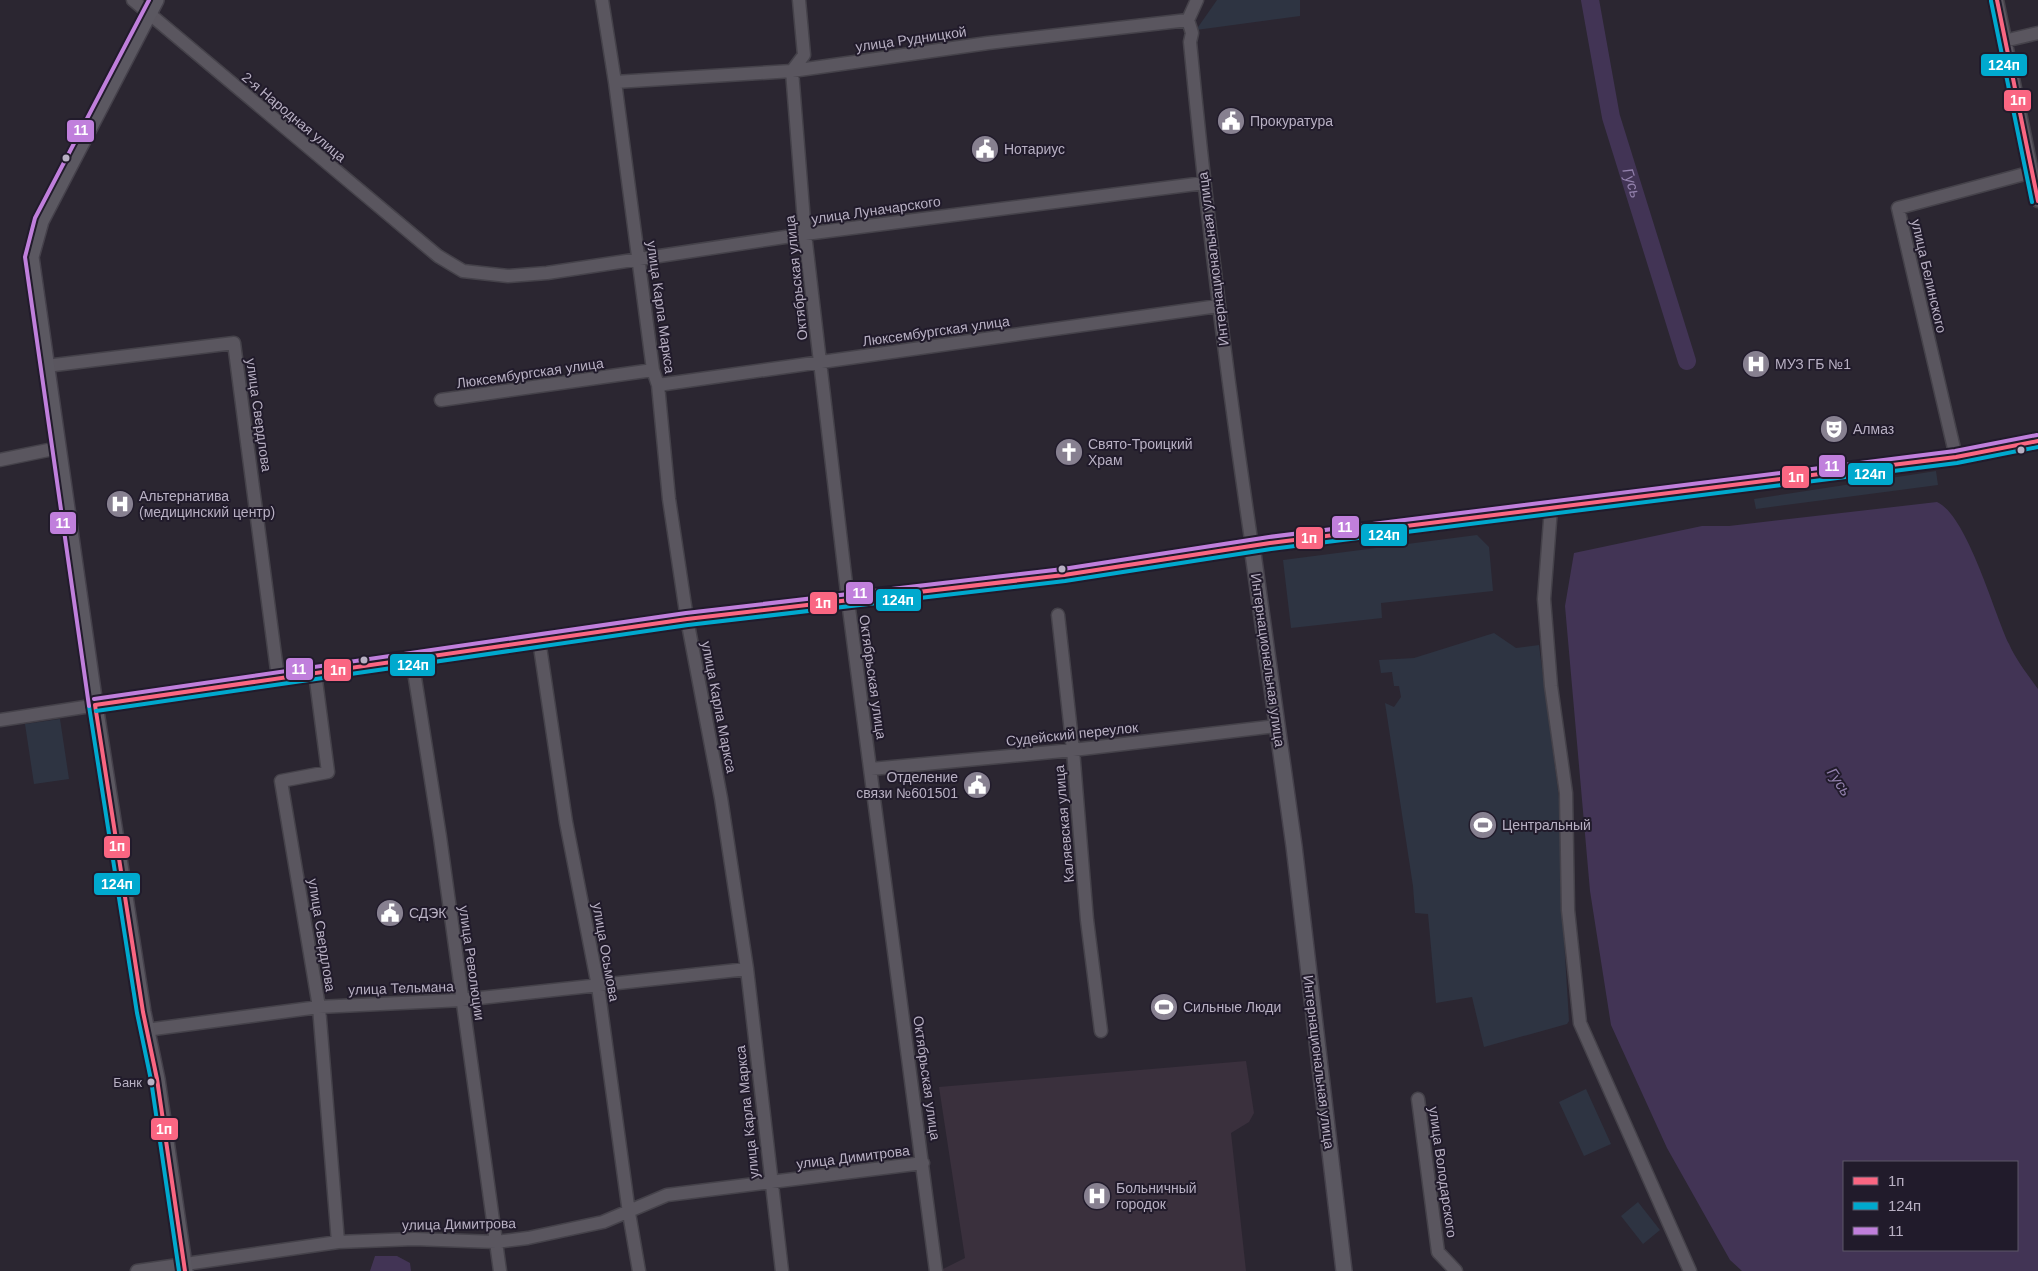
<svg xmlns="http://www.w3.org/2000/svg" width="2038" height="1271" font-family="Helvetica,sans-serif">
<rect width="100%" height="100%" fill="#2b2631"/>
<!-- medical -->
<path fill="#3a303d" d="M1246,1061L1254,1113L1249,1122L1231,1133L1246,1271H939L965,1258L939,1087Z"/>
<!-- green -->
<path fill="#2e3442" d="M1217,0H1300V16L1196,30Z
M1936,471L1938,485L1756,509L1754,499Z
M1477,535L1489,547L1493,591L1381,603L1382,618L1291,628L1283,560Z
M1494,633L1516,648L1539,645L1565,844L1561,890L1569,1021L1567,1024L1484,1047L1472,997L1436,1003L1428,914L1415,913L1413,886L1385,703L1394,707L1401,697L1399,686H1394L1392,672L1381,673L1379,660L1414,658Z
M60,719L69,779L34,784L25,724Z
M1586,1089L1611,1144L1584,1156L1559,1102Z
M1638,1202L1660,1230L1643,1244L1621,1216Z"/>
<!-- water -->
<path fill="#423455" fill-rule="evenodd" d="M1937,502C1967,515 1994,613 2009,644C2016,660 2028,675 2038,689V1271H1742L1730,1260L1667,1148L1611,1025L1590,891L1565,606L1574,553L1702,526H1729ZM2017,1162V1250H1844V1162Z
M375,1256H397L410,1263L411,1271H370Z"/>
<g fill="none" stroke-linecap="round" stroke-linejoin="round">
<!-- river -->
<path stroke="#423455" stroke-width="18" id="s1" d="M1590,0L1611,117L1687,361"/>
<defs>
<path id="minor" d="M133,0L438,256L463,271L508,276L547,273L805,234L1204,183
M602,0L615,82L653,370L658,385L669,499L687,619L721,798L747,969L782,1271
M799,0L804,55L792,71L805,234L848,601L936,1271
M1997,0L2038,201
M1188,20L1197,0
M2004,41L2038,33
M615,82L792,71L988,43L1188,20
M46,366L234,343L278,678
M658,385L1218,306
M441,400L653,370
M1956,457L1898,208L2032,172
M0,460L58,448
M1551,508L1544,599L1551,686L1566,793L1568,910L1580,1023L1690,1271
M1058,615L1073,750L1087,920L1101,1031
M539,640L566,822L598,986L629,1213L639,1271
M412,659L440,837L500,1271
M315,673L328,772L281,781L319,1007L338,1242
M0,720L207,688L687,619L1064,575L1252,546C1227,378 1206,211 1190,42L1192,33L1188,20
M871,769L1073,750L1276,726
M146,1030L319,1007L462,1000L747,969
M1418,1099L1438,1252L1456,1271
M137,1271L338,1242L414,1239L496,1242L528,1238L603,1222L667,1195L923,1163"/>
<path id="major" d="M156,0L41,221L31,257L95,705L143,1012L157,1079L185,1271
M1344,1271L1294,846L1252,546L1956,457L2038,441"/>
</defs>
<!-- minor casing -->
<use href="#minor" stroke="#45424a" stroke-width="15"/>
<!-- major casing -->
<use href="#major" stroke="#45414b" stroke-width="18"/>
<!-- minor -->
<use href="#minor" stroke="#5a565f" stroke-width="12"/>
<!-- major -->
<use href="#major" stroke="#5b5861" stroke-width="15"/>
<defs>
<path id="bus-1" d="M1997,0L2038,201
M95,705L687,619L1064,575L1270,543L1956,457L2038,441
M95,705L143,1012L157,1079L185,1271"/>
<path id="bus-2" d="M1991,1L2032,202
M89,706L137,1013L151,1080L179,1271
M96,711L688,625L1065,581L1271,549L1957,463L2038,447"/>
<path id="bus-3" d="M94,699L686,613L1063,569L1269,537L1955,451L2037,435
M89,706L25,257L35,218L149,0"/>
</defs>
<!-- bus-1 casing -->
<use href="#bus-1" stroke="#211b2b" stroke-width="8"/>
<!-- bus-2 casing -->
<use href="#bus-2" stroke="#211b2b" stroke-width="8"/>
<!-- bus-3 casing -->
<use href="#bus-3" stroke="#211b2b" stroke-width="8"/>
<!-- bus-1 -->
<use href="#bus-1" stroke="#fa6682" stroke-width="4"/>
<!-- bus-2 -->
<use href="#bus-2" stroke="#00a9ce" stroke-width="4"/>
<!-- bus-3 -->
<use href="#bus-3" stroke="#c07fdc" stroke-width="4"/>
</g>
<!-- icons -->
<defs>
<symbol id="civic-disc" viewBox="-11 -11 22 22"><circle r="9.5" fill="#878090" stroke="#211b2b"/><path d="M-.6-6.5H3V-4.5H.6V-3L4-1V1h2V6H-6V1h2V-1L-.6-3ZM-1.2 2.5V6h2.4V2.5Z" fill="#fff"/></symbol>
<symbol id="hospital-disc" viewBox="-11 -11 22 22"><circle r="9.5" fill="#878090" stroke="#211b2b"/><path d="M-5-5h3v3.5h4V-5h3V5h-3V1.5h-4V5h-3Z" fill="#fff"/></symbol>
<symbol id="theatre-disc" viewBox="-11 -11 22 22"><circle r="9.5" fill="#878090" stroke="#211b2b"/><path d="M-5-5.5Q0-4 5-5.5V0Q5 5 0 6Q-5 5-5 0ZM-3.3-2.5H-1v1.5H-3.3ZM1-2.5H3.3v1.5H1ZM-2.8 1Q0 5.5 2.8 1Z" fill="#fff"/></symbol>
<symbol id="church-disc" viewBox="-11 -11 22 22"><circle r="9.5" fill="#878090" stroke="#211b2b"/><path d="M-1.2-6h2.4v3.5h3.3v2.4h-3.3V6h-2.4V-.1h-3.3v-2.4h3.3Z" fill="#fff"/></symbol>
<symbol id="stadium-disc" viewBox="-11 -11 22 22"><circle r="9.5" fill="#878090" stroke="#211b2b"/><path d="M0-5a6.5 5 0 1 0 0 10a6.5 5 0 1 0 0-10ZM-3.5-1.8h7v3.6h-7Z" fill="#fff"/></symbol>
</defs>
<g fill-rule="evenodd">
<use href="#civic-disc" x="1215" y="105" width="32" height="32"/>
<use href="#civic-disc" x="969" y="133" width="32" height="32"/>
<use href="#hospital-disc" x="1740" y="348" width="32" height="32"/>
<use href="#theatre-disc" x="1818" y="413" width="32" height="32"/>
<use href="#church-disc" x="1053" y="436" width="32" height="32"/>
<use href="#hospital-disc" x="104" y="488" width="32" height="32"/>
<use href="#civic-disc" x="961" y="769" width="32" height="32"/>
<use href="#stadium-disc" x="1467" y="809" width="32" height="32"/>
<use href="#civic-disc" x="374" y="897" width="32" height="32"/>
<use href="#stadium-disc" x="1148" y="991" width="32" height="32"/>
<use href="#hospital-disc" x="1081" y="1180" width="32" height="32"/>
</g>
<!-- markers -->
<g fill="#b8b0c3" stroke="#211b2b" stroke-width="2">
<circle cx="66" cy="158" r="4.5"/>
<circle cx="2021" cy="450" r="4.5"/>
<circle cx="1062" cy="569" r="4.5"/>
<circle cx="364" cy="660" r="4.5"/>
<circle cx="151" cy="1082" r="4.5"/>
</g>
<g text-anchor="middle" stroke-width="4" stroke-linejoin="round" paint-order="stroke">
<!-- bus labels -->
<g font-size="13" fill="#b8b0c3" stroke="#211b2b" text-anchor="end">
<text x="142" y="1087">Банк</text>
</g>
<!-- street labels -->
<g font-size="14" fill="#b8b0c3" stroke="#211b2b">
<text transform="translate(911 39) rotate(-8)" y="5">улица Рудницкой</text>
<text transform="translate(294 117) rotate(40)" y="5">2-я Народная улица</text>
<text transform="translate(876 210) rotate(-8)" y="5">улица Луначарского</text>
<text transform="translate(1213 259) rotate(-97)" y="5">Интернациональная улица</text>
<text transform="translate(1929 276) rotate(77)" y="5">улица Белинского</text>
<text transform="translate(796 278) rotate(-96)" y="5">Октябрьская улица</text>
<text transform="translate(661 307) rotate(82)" y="5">улица Карла Маркса</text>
<text transform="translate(936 331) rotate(-8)" y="5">Люксембургская улица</text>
<text transform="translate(530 373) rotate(-8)" y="5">Люксембургская улица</text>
<text transform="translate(259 415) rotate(82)" y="5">улица Свердлова</text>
<text transform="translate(1268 660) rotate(82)" y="5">Интернациональная улица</text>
<text transform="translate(873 677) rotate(82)" y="5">Октябрьская улица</text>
<text transform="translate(719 707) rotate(79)" y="5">улица Карла Маркса</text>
<text transform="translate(1072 734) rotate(-6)" y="5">Судейский переулок</text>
<text transform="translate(1064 824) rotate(-95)" y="5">Каляевская улица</text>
<text transform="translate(322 935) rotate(81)" y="5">улица Свердлова</text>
<text transform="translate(606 952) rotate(80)" y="5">улица Осьмова</text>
<text transform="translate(472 963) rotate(82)" y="5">улица Революции</text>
<text transform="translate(401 988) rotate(-2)" y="5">улица Тельмана</text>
<text transform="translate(1319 1062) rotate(83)" y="5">Интернациональная улица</text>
<text transform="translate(927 1078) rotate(82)" y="5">Октябрьская улица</text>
<text transform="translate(747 1112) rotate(-96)" y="5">улица Карла Маркса</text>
<text transform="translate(853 1157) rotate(-7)" y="5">улица Димитрова</text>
<text transform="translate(1443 1172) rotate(82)" y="5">улица Володарского</text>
<text transform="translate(459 1224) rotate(-1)" y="5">улица Димитрова</text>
</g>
<!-- poi labels -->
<g font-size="14" fill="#b8b0c3" stroke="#211b2b" text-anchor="start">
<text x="1250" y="126">Прокуратура</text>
<text x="1004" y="154">Нотариус</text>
<text x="1775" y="369">МУЗ ГБ №1</text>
<text x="1853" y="434">Алмаз</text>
<text x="1088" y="449">Свято-Троицкий<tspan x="1088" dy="16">Храм</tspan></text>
<text x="139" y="501">Альтернатива<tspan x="139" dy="16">(медицинский центр)</tspan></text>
<text x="958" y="782" text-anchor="end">Отделение<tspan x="958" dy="16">связи №601501</tspan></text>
<text x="1502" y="830">Центральный</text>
<text x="409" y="918">СДЭК</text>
<text x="1183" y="1012">Сильные Люди</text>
<text x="1116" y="1193">Больничный<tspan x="1116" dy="16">городок</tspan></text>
</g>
<!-- water labels -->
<g font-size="15" font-style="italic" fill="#9381ad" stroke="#211b2b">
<text dy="5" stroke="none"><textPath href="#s1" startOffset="188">Гусь</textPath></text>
<text transform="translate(1839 782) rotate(56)" y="5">Гусь</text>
</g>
</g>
<g stroke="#211b2b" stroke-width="2">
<rect x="1980" y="53" width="48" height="24" rx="5" fill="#00a9ce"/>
<rect x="2003" y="89" width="29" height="23" rx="5" fill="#fa6682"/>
<rect x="66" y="119" width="29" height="24" rx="5" fill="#c07fdc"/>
<rect x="1818" y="454" width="28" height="24" rx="5" fill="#c07fdc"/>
<rect x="1847" y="462" width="47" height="24" rx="5" fill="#00a9ce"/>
<rect x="1781" y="465" width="29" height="24" rx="5" fill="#fa6682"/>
<rect x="49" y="511" width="28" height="24" rx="5" fill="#c07fdc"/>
<rect x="1331" y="515" width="29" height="24" rx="5" fill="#c07fdc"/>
<rect x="1360" y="523" width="48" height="24" rx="5" fill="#00a9ce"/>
<rect x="1295" y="526" width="29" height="24" rx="5" fill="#fa6682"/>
<rect x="845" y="581" width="29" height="24" rx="5" fill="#c07fdc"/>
<rect x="875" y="588" width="47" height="24" rx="5" fill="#00a9ce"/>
<rect x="809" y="591" width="29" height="24" rx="5" fill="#fa6682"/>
<rect x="389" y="653" width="47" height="24" rx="5" fill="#00a9ce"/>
<rect x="285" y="657" width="29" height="24" rx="5" fill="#c07fdc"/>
<rect x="323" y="658" width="29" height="24" rx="5" fill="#fa6682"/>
<rect x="103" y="835" width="28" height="24" rx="5" fill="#fa6682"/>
<rect x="93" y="872" width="48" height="24" rx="5" fill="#00a9ce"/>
<rect x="150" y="1117" width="29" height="24" rx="5" fill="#fa6682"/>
</g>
<g font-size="14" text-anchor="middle" font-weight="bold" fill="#fff">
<text x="2004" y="70">124п</text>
<text x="2018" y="105">1п</text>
<text x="81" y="135">11</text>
<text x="1832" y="471">11</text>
<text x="1870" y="479">124п</text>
<text x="1796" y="482">1п</text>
<text x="63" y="528">11</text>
<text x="1345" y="532">11</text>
<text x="1384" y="540">124п</text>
<text x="1309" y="543">1п</text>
<text x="860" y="598">11</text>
<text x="898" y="605">124п</text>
<text x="823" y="608">1п</text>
<text x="413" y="670">124п</text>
<text x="299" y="674">11</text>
<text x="338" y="675">1п</text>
<text x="117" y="851">1п</text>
<text x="117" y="889">124п</text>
<text x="164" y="1134">1п</text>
</g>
<!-- legend -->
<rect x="1843" y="1161" width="175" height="90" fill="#211b2b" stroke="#5d5768"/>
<rect x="1853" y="1177" width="25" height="8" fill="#fa6682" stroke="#5d5768"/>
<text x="1888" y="1186" font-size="15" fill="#b8b0c3">1п</text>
<rect x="1853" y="1202" width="25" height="8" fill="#00a9ce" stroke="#5d5768"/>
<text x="1888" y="1211" font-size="15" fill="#b8b0c3">124п</text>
<rect x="1853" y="1227" width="25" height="8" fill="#c07fdc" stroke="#5d5768"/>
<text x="1888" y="1236" font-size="15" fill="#b8b0c3">11</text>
</svg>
